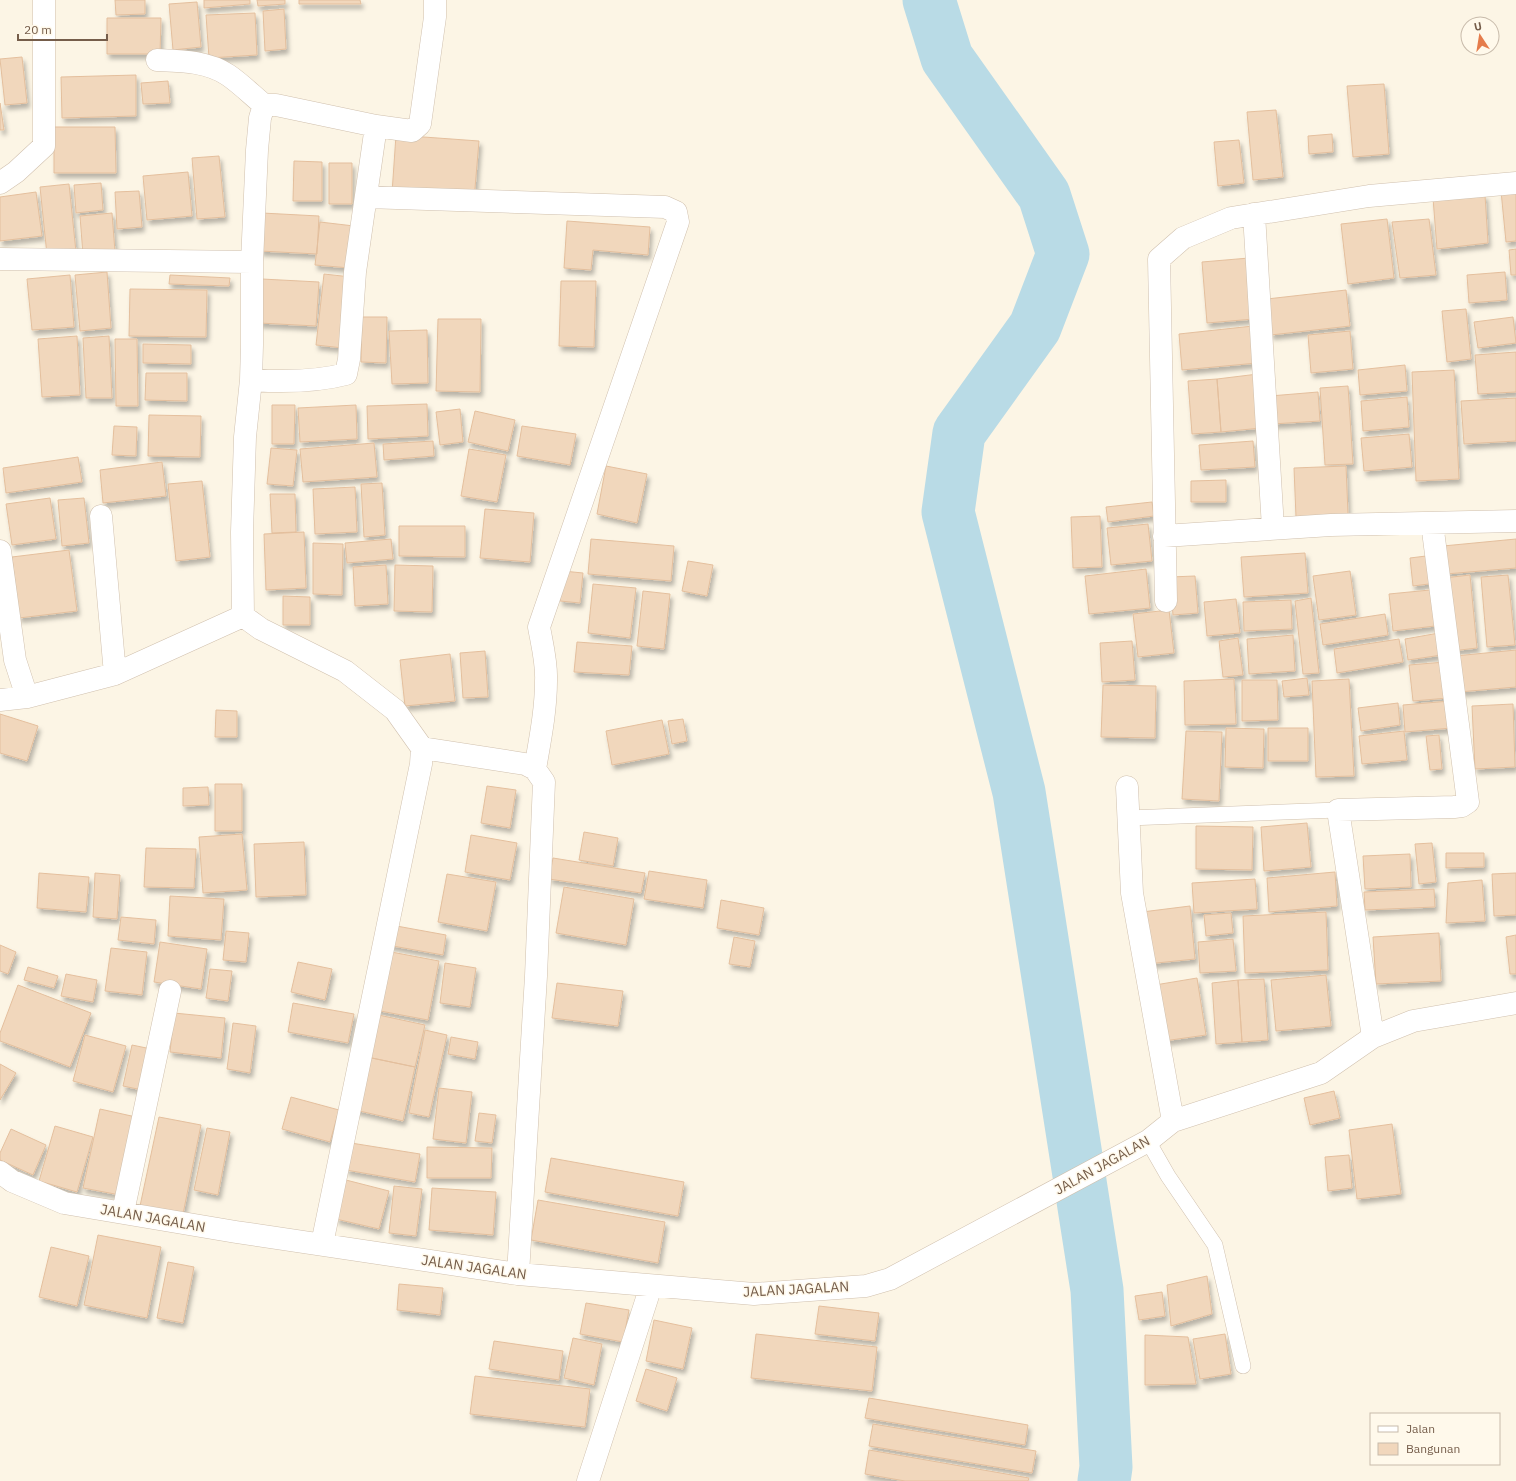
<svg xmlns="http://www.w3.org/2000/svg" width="1516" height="1481" font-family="'IBM Plex Sans',sans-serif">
<defs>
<filter id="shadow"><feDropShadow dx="2.5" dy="4.5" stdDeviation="2" flood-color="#0004"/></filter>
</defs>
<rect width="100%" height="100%" fill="#fcf5e5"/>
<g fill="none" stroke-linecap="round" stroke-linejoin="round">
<!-- river -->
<path stroke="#b9dbe6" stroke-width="53" d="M929,0L947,58L1044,195L1063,254L1035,327L959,433L948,512L1019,792L1097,1290L1106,1467L1104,1481"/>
</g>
<!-- building -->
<path fill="#f1d7bc" stroke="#e4bf9d" filter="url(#shadow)" d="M115,0H145V14L116,15Z
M204,0H250V4L204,8Z
M257,0H285V4L258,6Z
M299,0H360L361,4H299Z
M197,2L201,47L173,50L169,4Z
M284,9L286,49L265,51L263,11Z
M255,13L257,55L209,58L206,15Z
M107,18H161L160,54H107Z
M22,57L27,103L5,105L0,59Z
M136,75V116L62,118L61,77Z
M168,81L170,103L143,104L141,83Z
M1384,84L1389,154L1353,157L1347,86Z
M0,103L4,130H0Z
M1276,110L1283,177L1253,180L1247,112Z
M54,127H115L116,173H54Z
M1332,134L1333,152L1309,154L1308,136Z
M396,135L479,141L474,200L392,193Z
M1239,140L1244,183L1218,186L1214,142Z
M219,156L225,217L197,219L192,158Z
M294,161L322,162V201H293Z
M329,163H352V204H329Z
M188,172L192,216L147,220L143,176Z
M101,183L103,210L76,213L74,185Z
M69,184L76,252L47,255L40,187Z
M1516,190V241L1506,242L1501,191Z
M139,191L142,227L117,229L115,192Z
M36,192L42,236L0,241V197Z
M1485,195L1488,243L1437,249L1433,198Z
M112,213L115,252L83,255L80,216Z
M262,213L319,216L317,254L260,251Z
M1387,219L1394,278L1348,284L1341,224Z
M1429,219L1436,275L1400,278L1392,222Z
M567,221L650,227L648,255L593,250L591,270L564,268Z
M320,222L354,226L350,268L315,265Z
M1516,249V275H1511L1509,250Z
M1249,258L1254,319L1207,323L1202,262Z
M107,272L111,328L80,331L75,275Z
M1505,272L1507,300L1469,303L1467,275Z
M324,274L351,277L343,348L316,345Z
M70,275L74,327L32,330L27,279Z
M170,275L230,278L229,286L169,284Z
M262,279L319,282L316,326L259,323Z
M561,281H596L594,347L559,346Z
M130,289L207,290L206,337L129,336Z
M1346,290L1350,326L1271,335L1267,299Z
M1466,309L1471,359L1447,362L1442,311Z
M362,317H387L386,363L361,362Z
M1513,317L1516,343L1478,348L1474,322Z
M438,319H481L480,392L436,391Z
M1253,326L1257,363L1182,370L1179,334Z
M427,330L428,383L392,384L389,331Z
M1350,331L1353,369L1311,373L1308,335Z
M77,336L80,395L42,397L38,339Z
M109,336L112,398H86L83,338Z
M115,339H137L138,406H116Z
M143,344L191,345V364L143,363Z
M1516,352V392L1478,394L1475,355Z
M1405,365L1407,391L1360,395L1358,370Z
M1454,370L1459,479L1416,481L1412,372Z
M146,373H187V401L145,400Z
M1258,374L1261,428L1221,432L1217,379Z
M1217,379L1221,432L1192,434L1188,381Z
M1348,386L1353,464L1325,465L1320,388Z
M1318,392L1320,421L1272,424L1270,396Z
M1407,397L1409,427L1363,431L1361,401Z
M1516,398V441L1464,444L1461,401Z
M427,404L428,436L368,439L367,406Z
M272,405H295L294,444H272Z
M356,405L357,439L300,442L298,408Z
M460,409L463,442L440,445L436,412Z
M475,411L515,420L508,451L468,442Z
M149,415L201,416L200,457L148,456Z
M114,426L137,427L136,456L112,455Z
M522,426L576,434L570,465L517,456Z
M1409,434L1412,467L1364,471L1361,438Z
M433,441L434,456L384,460L383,444Z
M1253,441L1255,467L1201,470L1199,445Z
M374,443L377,477L303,482L300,449Z
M271,448L297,450L293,486L267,484Z
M469,449L506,455L497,502L461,496Z
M78,457L82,482L6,493L3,468Z
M162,462L166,496L103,503L100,470Z
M606,466L647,474L637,523L597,514Z
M1346,466L1348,514L1296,517L1294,468Z
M1226,480V502H1191V481Z
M202,481L210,557L176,561L168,484Z
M382,483L385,535L364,537L361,484Z
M355,487L357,532L315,534L313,489Z
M270,494H295L296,532L272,533Z
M50,498L56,539L12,545L6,504Z
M84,498L89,543L62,546L58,500Z
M1152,502L1154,516L1108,522L1106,507Z
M485,509L534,513L530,562L480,558Z
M1100,516L1102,567L1073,568L1071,517Z
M1148,524L1152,561L1111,565L1107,528Z
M399,526H465V557L399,556Z
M304,532L306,588L266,590L264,534Z
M391,539L393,559L347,563L345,543Z
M591,539L674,546L671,581L588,574Z
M1516,539V568L1446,574L1443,546Z
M313,543L343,544L342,595L313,594Z
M69,550L77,611L19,618L12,557Z
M1305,553L1308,593L1244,597L1241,557Z
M1434,555L1437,583L1413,586L1410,558Z
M688,561L713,565L707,596L682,591Z
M386,565L388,604L355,606L353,567Z
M395,565L433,566L432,612L394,611Z
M1146,569L1150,608L1089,614L1085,576Z
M563,571L583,573L580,603L560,601Z
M1350,571L1356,615L1319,620L1313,576Z
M1470,575L1477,648L1452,651L1444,578Z
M1508,575L1515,645L1487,647L1481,577Z
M1195,576L1198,613L1173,615L1170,577Z
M593,584L636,588L630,638L588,633Z
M1430,590L1435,626L1393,631L1389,594Z
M643,591L670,594L664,649L637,646Z
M283,596L310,597V625H283Z
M1311,598L1319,673L1303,674L1295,601Z
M1236,599L1240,633L1207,636L1204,602Z
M1291,600L1292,629L1244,631L1243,602Z
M1169,610L1174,653L1138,657L1133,614Z
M1385,614L1388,635L1323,645L1320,624Z
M1439,633L1442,655L1408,660L1405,639Z
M1293,635L1295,671L1249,674L1247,639Z
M1238,638L1243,675L1223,677L1219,641Z
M1399,639L1403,662L1337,673L1334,649Z
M1132,641L1135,680L1102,682L1100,643Z
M577,642L632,646L629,675L574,672Z
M1516,650V687L1459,692L1455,656Z
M485,651L488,697L463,698L460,653Z
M450,654L455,701L405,706L400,660Z
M1445,662L1448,698L1413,701L1409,665Z
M1307,678L1309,695L1284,697L1282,681Z
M1234,679L1236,724L1185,725L1184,681Z
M1349,679L1354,776L1316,777L1312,681Z
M1242,680H1277L1278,720L1242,721Z
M1103,685L1156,686L1155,738L1101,737Z
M1450,701L1452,728L1405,732L1403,705Z
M1398,703L1400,725L1361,731L1358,708Z
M1513,704L1515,767L1475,769L1472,706Z
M216,710L237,711V737H215Z
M0,714L38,726L27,761L0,753Z
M683,719L687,741L672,744L668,721Z
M662,720L669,754L612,765L606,731Z
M1226,728L1264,729L1263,768L1225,767Z
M1268,728H1308V761H1268Z
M1186,731L1222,732L1219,801L1182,799Z
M1404,731L1407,760L1362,764L1359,736Z
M1439,735L1442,769L1430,770L1426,736Z
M215,784H242V831H215Z
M487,786L516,790L510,828L481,823Z
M208,787L209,805L183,806V788Z
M1307,823L1311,867L1264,871L1261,827Z
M1196,826L1253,827L1252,870L1196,869Z
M584,832L618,838L613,866L579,860Z
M242,834L247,890L203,893L199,837Z
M471,835L517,843L510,880L465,872Z
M304,842L306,895L256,897L254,844Z
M1432,843L1436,882L1419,884L1415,844Z
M146,848L196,849L194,888L144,887Z
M1446,853H1484V867L1446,868Z
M1410,854L1411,887L1365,889L1363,856Z
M553,858L645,873L641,893L549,879Z
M649,871L707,880L703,908L644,899Z
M1335,872L1337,906L1269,912L1267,878Z
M39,873L89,877L86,912L37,908Z
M95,873L120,875L117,919L93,917Z
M1516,873V915L1494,916L1492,874Z
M447,874L496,882L487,931L438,922Z
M1255,879L1257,909L1194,913L1192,883Z
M1482,880L1485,921L1446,923L1448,883Z
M564,887L634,899L626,945L556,933Z
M1434,889L1435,907L1365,910L1364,892Z
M170,896L224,899L221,940L168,936Z
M721,900L764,908L759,935L717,928Z
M1190,906L1195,959L1147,964L1142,912Z
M1326,912L1328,970L1245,973L1243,916Z
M1231,913L1233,933L1206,936L1204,915Z
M121,917L156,920L154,944L118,940Z
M391,925L446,935L443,955L387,945Z
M226,931L249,933L246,962L223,960Z
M1439,933L1441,981L1376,984L1373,937Z
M1516,935V974H1510L1506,937Z
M734,937L755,941L750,967L729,964Z
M1233,939L1236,971L1200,973L1198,942Z
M160,942L207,949L201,989L154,982Z
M0,945L16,952L8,974L0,971Z
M111,948L147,952L142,995L105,991Z
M386,951L439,961L428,1020L375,1010Z
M298,962L332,969L325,1000L291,992Z
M445,963L476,968L470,1007L440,1003Z
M28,967L58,976L54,988L24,980Z
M210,969L232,971L228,1001L206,998Z
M66,974L97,980L93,1002L61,996Z
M1326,975L1331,1026L1276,1031L1271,980Z
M1197,978L1206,1035L1164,1041L1155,985Z
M1264,979L1268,1040L1242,1042L1238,980Z
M1238,980L1242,1042L1216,1044L1212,983Z
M557,983L623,991L618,1026L552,1018Z
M18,985L91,1013L70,1067L0,1041V1033Z
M293,1003L354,1014L348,1043L288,1032Z
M174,1013L225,1018L221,1058L170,1052Z
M374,1014L425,1025L415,1067L367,1057Z
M233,1023L256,1026L250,1073L227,1069Z
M425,1030L447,1035L429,1117L409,1113Z
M85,1035L126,1046L113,1092L73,1081Z
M451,1037L478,1042L475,1059L448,1054Z
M132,1045L156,1050L147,1091L123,1086Z
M367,1057L415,1067L403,1121L355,1110Z
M0,1064L16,1073L0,1100Z
M439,1088L472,1092L466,1143L433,1139Z
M1334,1091L1340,1118L1310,1125L1304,1098Z
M291,1097L339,1110L330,1142L282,1129Z
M100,1109L136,1117L120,1195L83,1188Z
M479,1113L496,1115L492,1143L475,1141Z
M159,1117L201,1125L183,1214L140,1206Z
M1392,1124L1401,1194L1357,1199L1349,1130Z
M55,1126L93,1137L77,1192L39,1181Z
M207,1128L230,1132L218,1195L194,1190Z
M11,1129L46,1145L33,1175L0,1160V1153Z
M351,1143L420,1154L415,1182L346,1170Z
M427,1147L492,1148L491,1178H427Z
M1349,1155L1352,1188L1328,1191L1325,1157Z
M551,1158L684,1182L678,1216L545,1192Z
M346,1180L389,1191L379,1229L336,1219Z
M394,1186L422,1189L416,1236L389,1233Z
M432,1188L496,1192L493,1235L429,1230Z
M538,1200L665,1222L658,1263L531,1240Z
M98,1235L161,1247L147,1318L84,1305Z
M51,1247L89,1256L77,1306L39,1297Z
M168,1262L194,1267L183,1323L157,1318Z
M1207,1276L1212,1314L1171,1326L1167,1285Z
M399,1284L443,1288L440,1315L397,1310Z
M1162,1292L1165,1316L1139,1320L1135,1296Z
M586,1303L629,1310L623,1342L580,1334Z
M819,1306L879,1313L875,1341L815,1334Z
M654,1320L692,1328L683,1369L646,1361Z
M756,1334L877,1347L872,1391L751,1378Z
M1225,1334L1231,1374L1200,1379L1193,1339Z
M1145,1335L1188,1337L1196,1384L1145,1385Z
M573,1338L602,1344L594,1385L564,1378Z
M494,1341L563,1351L559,1380L489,1369Z
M646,1369L677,1378L667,1411L636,1401Z
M475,1376L590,1389L585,1427L470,1414Z
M869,1398L1028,1425L1025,1445L865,1418Z
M873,1424L1036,1451L1032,1473L869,1446Z
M869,1450L1029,1478L1028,1481H905L865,1474Z"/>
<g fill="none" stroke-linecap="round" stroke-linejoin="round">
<defs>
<path id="service" d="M1128,818L1338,810
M1148,1141L1168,1176L1215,1245L1243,1366"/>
<path id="minor" d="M157,60C181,61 207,61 228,75C240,83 252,95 264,105H276L376,126
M264,105L260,118L257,150L252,262V345L251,380L245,437L242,532L243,616L261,629L345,671L395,710L422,748L525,764L535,769L544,782L536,976L518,1274
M0,183L16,172L44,146V0
M366,197L665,207L676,212L678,222L539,627C542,644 547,663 546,681C546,710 540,740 535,769
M1254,214L1273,528
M0,259L252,262
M251,380C282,382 316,382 346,374L349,359L355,272L376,126L412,131L420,124L435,17V0
M101,516L115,674
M1164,536L1331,525L1516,521
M0,551L15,660L27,697
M1166,601L1159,259L1183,238L1231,218L1369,196L1516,183
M0,700L27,697L115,674L243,616
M1127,787L1132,893L1173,1121
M1373,1037L1338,810L1454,807L1462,806L1468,802L1432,523
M0,1172L12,1181L64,1203L236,1232L518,1274L754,1294L866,1286L890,1279L1148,1141L1173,1121L1321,1073L1373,1037L1413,1021L1516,1003
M123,1212L170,991
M322,1244L421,764L422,748
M588,1481L651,1286"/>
</defs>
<!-- service casing -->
<use href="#service" stroke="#d0c0ae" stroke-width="16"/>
<!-- minor casing -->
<use href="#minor" stroke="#d0c0ae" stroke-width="23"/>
<!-- service -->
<use href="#service" stroke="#fff" stroke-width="15"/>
<!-- minor -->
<use href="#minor" stroke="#fff" stroke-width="22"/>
</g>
<g text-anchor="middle" stroke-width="3" stroke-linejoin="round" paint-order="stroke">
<!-- street labels -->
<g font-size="14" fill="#755d4a" stroke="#fff9eb">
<text transform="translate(1102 1165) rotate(-29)" y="5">JALAN JAGALAN</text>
<text transform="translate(153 1218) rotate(10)" y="5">JALAN JAGALAN</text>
<text transform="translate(474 1267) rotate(8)" y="5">JALAN JAGALAN</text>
<text transform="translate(796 1289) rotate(-3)" y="5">JALAN JAGALAN</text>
</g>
</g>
<!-- legend -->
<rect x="1370" y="1413" width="130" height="52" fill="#fff9eb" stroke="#c8bbab"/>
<rect x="1378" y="1426" width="20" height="6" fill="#ffffff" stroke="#c8bbab"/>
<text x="1406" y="1433" font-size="12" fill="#755d4a">Jalan</text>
<rect x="1378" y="1443" width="20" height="12" fill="#f1d7bc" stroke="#c8bbab"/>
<text x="1406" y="1453" font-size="12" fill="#755d4a">Bangunan</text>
<!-- north arrow -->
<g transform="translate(1480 36) rotate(348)"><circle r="19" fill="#fff9eb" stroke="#c8bbab"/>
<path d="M0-3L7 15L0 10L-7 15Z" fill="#e57c4b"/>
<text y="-6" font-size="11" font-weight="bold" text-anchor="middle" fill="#755d4a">U</text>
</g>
<!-- scale -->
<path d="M18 34v6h89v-6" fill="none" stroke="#755d4a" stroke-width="2"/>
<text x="24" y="34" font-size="12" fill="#755d4a" stroke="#fff9eb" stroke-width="3" paint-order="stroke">20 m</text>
</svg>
